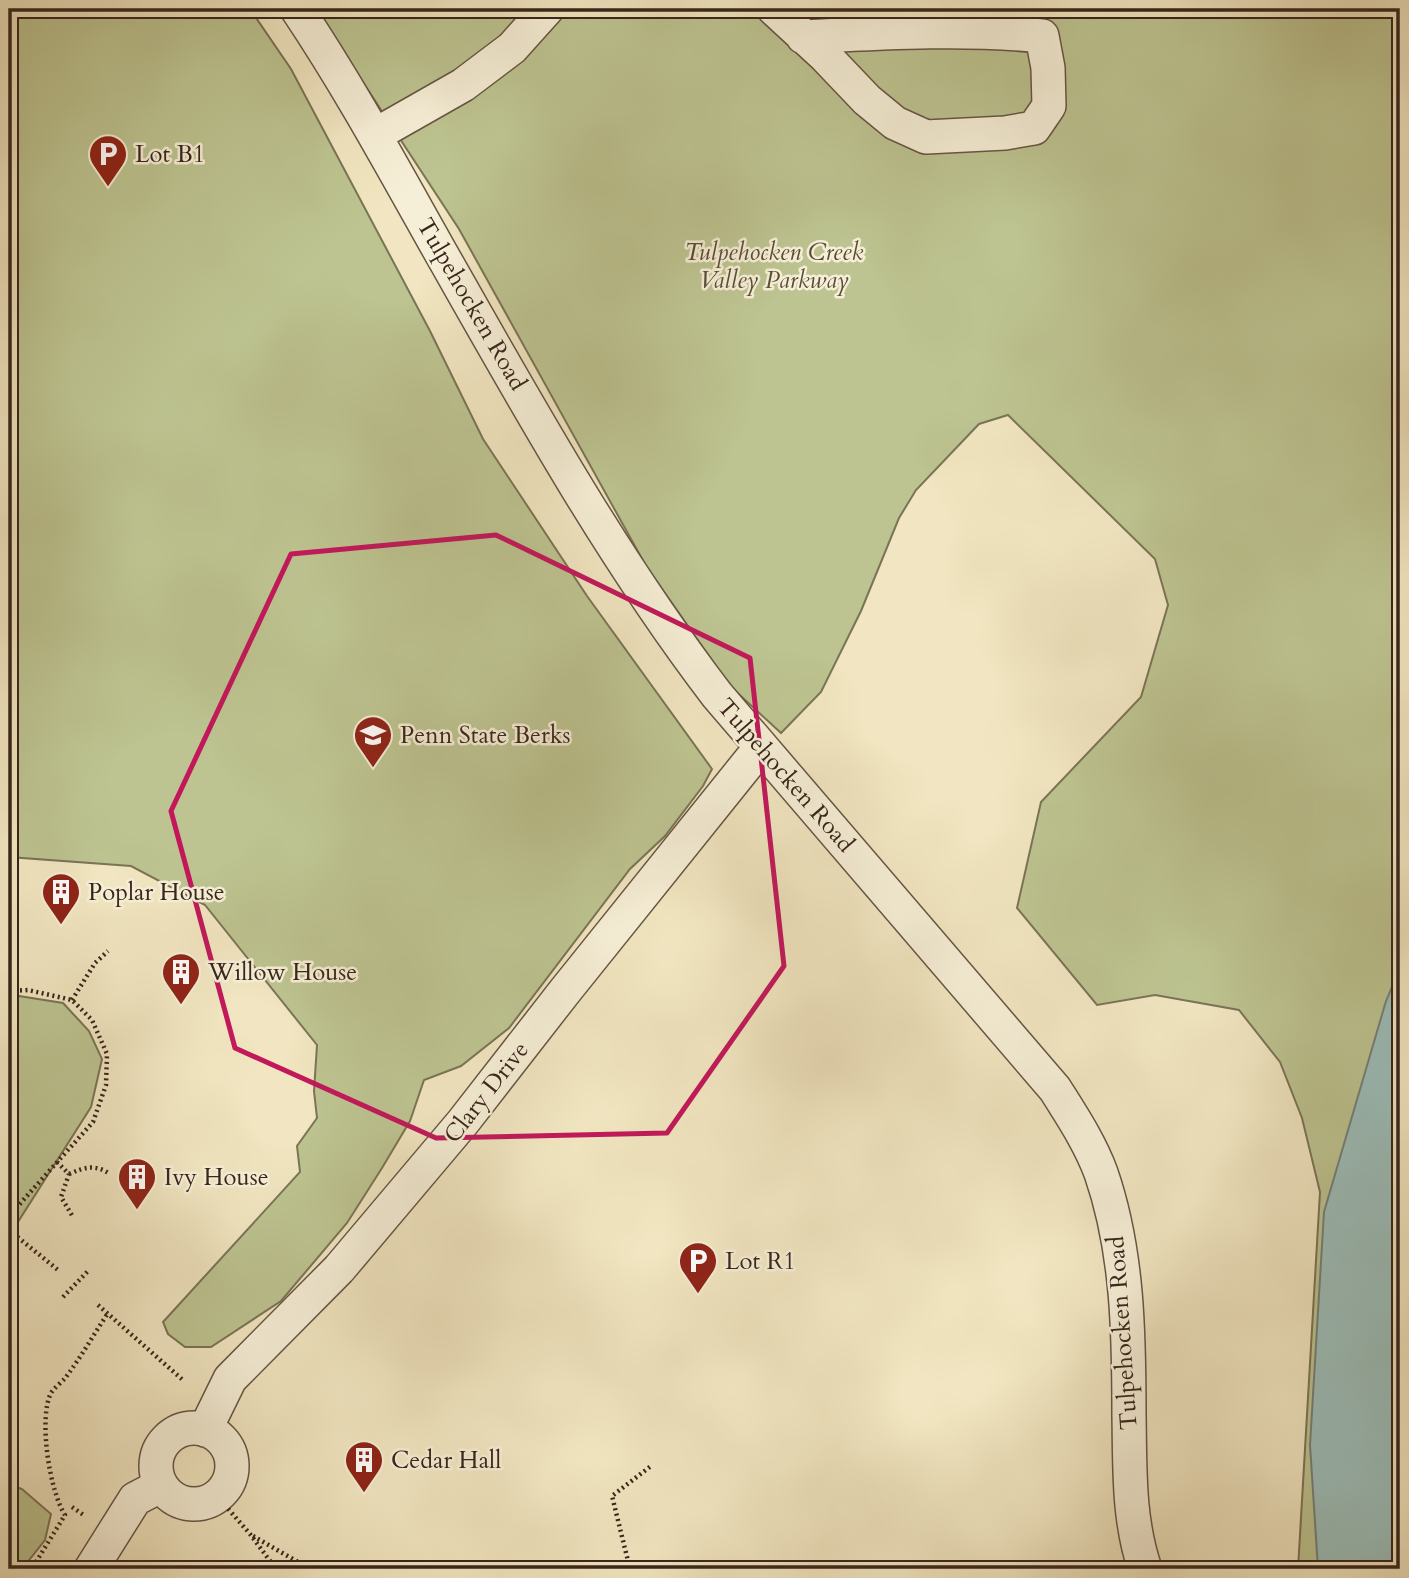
<svg xmlns="http://www.w3.org/2000/svg" width="1409" height="1578" font-family="Cardo,serif">
<rect width="100%" height="100%" fill="#f1e6c1"/>
<filter id="stains"><feTurbulence type="fractalNoise" baseFrequency=".00286" numOctaves="4"/><feColorMatrix values="0 0 0 0 .2 0 0 0 0 .09 0 0 0 0 .02 0 0 0 .5 -.17"/></filter>
<radialGradient id="worn" r=".72"><stop offset=".6" stop-color="#630" stop-opacity="0"/><stop offset="1" stop-color="#630" stop-opacity=".3"/></radialGradient>
<!-- green -->
<path fill="#bdc491" stroke="#7a7456" stroke-width="2" d="M9,9H250L291,69L430,331L483,439L587,596L712,769L703,786L665,836L630,869L509,1028L461,1066L424,1080L410,1121L382,1168L347,1223L281,1301L211,1347H185L168,1334L163,1322L300,1172L297,1146L317,1118L314,1091L317,1045L205,905L131,866L9,857Z
M315,9H1400V1569H1298L1320,1192L1302,1118L1280,1062L1239,1010L1155,995L1097,1005L1017,908L1041,802L1141,697L1168,605L1155,559L1008,415L979,424L916,490L899,518L861,611L821,692L781,733L730,686L646,566L459,229Z
M19,996L63,1003L89,1031L102,1059L91,1107L9,1236V997Z
M9,1484L22,1489L51,1514L45,1540L22,1569H9Z"/>
<!-- water -->
<path fill="#9cbeba" stroke="#74817a" stroke-width="2" d="M1400,968V1569H1318L1310,1445L1324,1212L1386,1001Z"/>
<g fill="none" stroke-linecap="round" stroke-linejoin="round">
<defs>
<path id="minor" d="M297,9C348,85 392,166 437,246C524,399 610,555 717,695L1055,1089C1072,1116 1090,1143 1101,1173C1128,1251 1129,1335 1129,1416C1130,1468 1128,1519 1145,1569
M774,9L826,57L867,100L895,123L926,137L1005,133L1034,128L1049,106L1048,68L1042,36C963,28 882,33 803,37
M375,135L463,85L512,48L547,9
M156 1466a38 38 0 1 1 76 0a38 38 0 1 1-76 0Z
M205,1430L230,1379L339,1269L463,1122L565,991L761,747
M91,1569L135,1499L160,1486"/>
</defs>
<!-- minor casing -->
<use href="#minor" stroke="#654" stroke-width="36"/>
<!-- path -->
<path stroke="#38251b" stroke-width="4.5" stroke-dasharray="2 3.5" stroke-linecap="butt" d="M9,991L28,990L72,1000L92,1020L107,1054L106,1085L93,1122L9,1216
M72,1000L95,963L108,951
M57,1162L69,1174L61,1197L73,1217
M69,1174C85,1167 95,1164 110,1174
M9,1230L58,1270
M63,1297L88,1271
M98,1305L184,1381
M219,1458L217,1496L250,1534L276,1569
M72,1507L85,1516
M253,1536L310,1569
M36,1562L65,1515C50,1492 38,1419 51,1393C55,1387 62,1382 66,1377C81,1357 94,1334 108,1313
M134,1562L147,1569
M265,1569L270,1561
M630,1569L612,1496L651,1466"/>
<!-- minor -->
<use href="#minor" stroke="#f6efd7" stroke-width="33"/>
</g>
<!-- marked area -->
<path fill="none" stroke="#c2185b" stroke-width="5" stroke-linejoin="round" d="M496,535L750,658L784,966L667,1133L436,1138L235,1048L171,811L291,554Z"/>
<!-- icons -->
<defs>
<symbol id="parking-pin" viewBox="-11 -11 22 30"><path d="M0 17L-7.5 6A9.5 9.5 0 1 1 7.5 6Z" fill="#8f2418" stroke="#f6efd7"/><path d="M-3.5-5.5H1a3.5 3.5 0 0 1 0 7H-1V5.5H-3.5ZM-1-3.4V-.6H.8a1.4 1.4 0 0 0 0-2.8Z" fill="#fff"/></symbol>
<symbol id="university-pin" viewBox="-11 -11 22 30"><path d="M0 17L-7.5 6A9.5 9.5 0 1 1 7.5 6Z" fill="#8f2418" stroke="#f6efd7"/><path d="M0-5L7-2L0 1L-7-2ZM-4 1L0 2.5L4 1V4Q0 6-4 4Z" fill="#fff"/></symbol>
<symbol id="building-pin" viewBox="-11 -11 22 30"><path d="M0 17L-7.5 6A9.5 9.5 0 1 1 7.5 6Z" fill="#8f2418" stroke="#f6efd7"/><path d="M-4-6H4V6H1V3H-1V6H-4ZM-2.5-4.3h1.7v1.8h-1.7ZM.8-4.3h1.7v1.8H.8ZM-2.5-1h1.7V.8h-1.7ZM.8-1h1.7V.8H.8Z" fill="#fff"/></symbol>
</defs>
<g fill-rule="evenodd">
<use href="#parking-pin" x="86" y="132" width="44" height="60"/>
<use href="#university-pin" x="351" y="713" width="44" height="60"/>
<use href="#building-pin" x="39" y="870" width="44" height="60"/>
<use href="#building-pin" x="159" y="950" width="44" height="60"/>
<use href="#building-pin" x="115" y="1155" width="44" height="60"/>
<use href="#parking-pin" x="676" y="1239" width="44" height="60"/>
<use href="#building-pin" x="342" y="1438" width="44" height="60"/>
</g>
<g text-anchor="middle" stroke-width="5" stroke-linejoin="round" paint-order="stroke">
<!-- poi labels -->
<g font-size="24" fill="#38251b" stroke="#f6efd7" text-anchor="start">
<text x="135" y="162">Lot B1</text>
<text x="400" y="743">Penn State Berks</text>
<text x="88" y="900">Poplar House</text>
<text x="208" y="980">Willow House</text>
<text x="164" y="1185">Ivy House</text>
<text x="725" y="1269">Lot R1</text>
<text x="391" y="1468">Cedar Hall</text>
</g>
<!-- park labels -->
<g font-size="24" font-style="italic" fill="#594d38" stroke="#f6efd7">
<text x="774" y="260">Tulpehocken Creek<tspan x="774" dy="28">Valley Parkway</tspan></text>
</g>
<!-- street labels -->
<g font-size="24" fill="#38251b" stroke="#f6efd7">
<text transform="translate(472 304) rotate(60)" y="8">Tulpehocken Road</text>
<text transform="translate(786 775) rotate(49)" y="8">Tulpehocken Road</text>
<text transform="translate(486 1092) rotate(-52)" y="8">Clary Drive</text>
<text transform="translate(1122 1333) rotate(-94)" y="8">Tulpehocken Road</text>
</g>
</g>
<!-- margin -->
<rect width="1409" height="1578" fill="none" stroke="#f1e6c1" stroke-width="35"/>
<rect x="10" y="10" width="1388" height="1557" fill="none" stroke="#38251b" stroke-width="3.5"/>
<rect x="18" y="18" width="1374" height="1543" fill="none" stroke="#38251b" stroke-width="2"/>
<rect width="100%" height="100%" filter="url(#stains)"/>
<rect width="100%" height="100%" fill="url(#worn)"/>
</svg>
